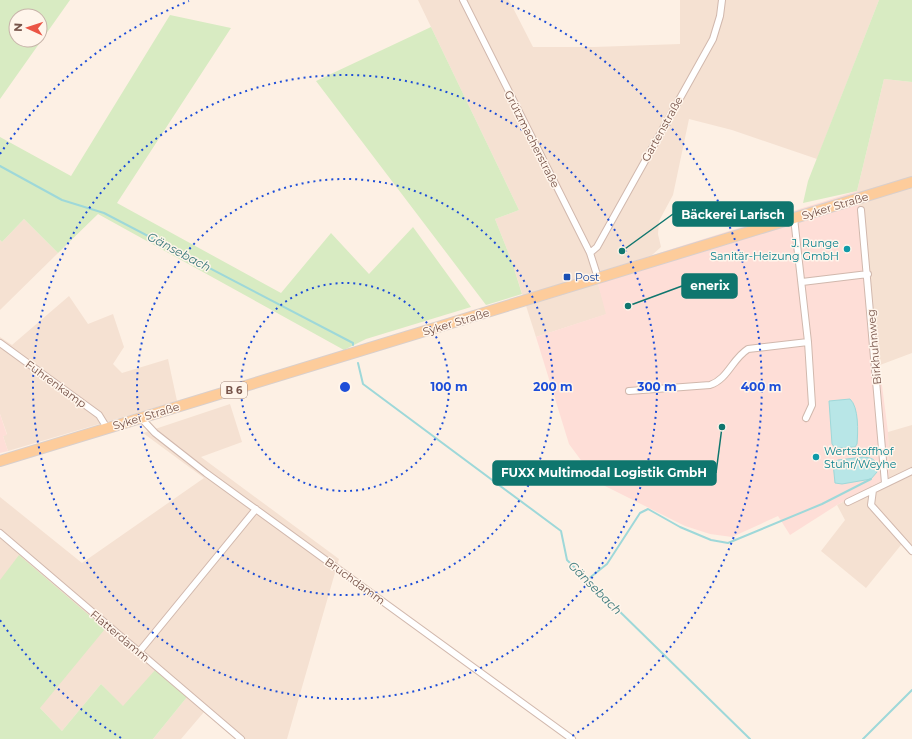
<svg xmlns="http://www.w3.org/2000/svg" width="912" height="739" font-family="Montserrat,sans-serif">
<rect width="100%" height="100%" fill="#fdf0e4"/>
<!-- residential -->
<path fill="#f5e1d2" d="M418,0H509L533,47H594L680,44V0H879L817,159L732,130L689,119L673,195L659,221L658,234L661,247L651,256L595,273L607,314L536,337L512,262L495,219L519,210Z
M884,79L912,82V353L880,365L857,191Z
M24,219L58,253L0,310V240L2,242Z
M69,296L88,324L113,314L124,347L113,364L122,373L168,359L177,401L8,451L3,436L7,434L0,414V337L12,345Z
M230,404L242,442L201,457L339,559L287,739H235L204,712L181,739H153L187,697L123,707L101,684L62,731L40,708L0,580V497L82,563L204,478L143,433Z
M912,425V548L901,545L866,588L821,551L845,520L837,505L889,477L888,432Z"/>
<!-- commercial -->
<path fill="#feded7" d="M857,191L888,432L889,477L837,505L790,535L778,516L732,537L710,534L685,526L597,482L569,444L536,337L606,314L595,273Z
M0,414L7,435L3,436L8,451L0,453Z"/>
<!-- green -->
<path fill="#d8ebc2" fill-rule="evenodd" d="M0,0H70L0,99ZM16,16H40V40H16Z
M879,0H912V82L884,79L857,191L803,203L808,181Z
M170,15L231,28L117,203L281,293L331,233L369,274L413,227L471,307L366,339L344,350L98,214L58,253L24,219L2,242L0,240V137L71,176Z
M431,27L519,210L495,219L512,262L522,294L486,305L316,81Z
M19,555L105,629L40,708L62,731L101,684L123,706L156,669L187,697L153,739H0V580Z"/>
<!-- water -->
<path fill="#b8e6e7" stroke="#9ed8d9" d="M850,399C859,407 858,432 857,444L855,447L835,448L832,444L829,401Z
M863,457C875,458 876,460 877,472L871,479L842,484L835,483L833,463L838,460Z"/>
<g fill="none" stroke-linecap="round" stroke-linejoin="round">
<!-- stream -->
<path stroke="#9ed8d9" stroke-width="2" d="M0,166L62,200L104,213L353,343V345
M358,363L363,384L561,531L567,560L750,739
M587,580L607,564L640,513L648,509L680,527L711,540L728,543L822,504L871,479
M863,739L912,690"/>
<defs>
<path id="minor" d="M463,0L590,253L598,278
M861,210L885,483
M794,218L808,342L812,405L806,418
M590,253L597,247L713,39L720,16L722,0
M802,282L868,274
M0,343L99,415L107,428
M629,391L710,385C728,379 732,359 748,349L808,342
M141,418L155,433L206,473L572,739
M873,490L871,505L912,551
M848,502L912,471
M0,533L241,739
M139,652L256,509"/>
<path id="primary" d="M0,461L912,182"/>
</defs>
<!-- minor casing -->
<use href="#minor" stroke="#d1b8ad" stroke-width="8"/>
<!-- primary casing -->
<use href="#primary" stroke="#d9cfcc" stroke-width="12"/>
<!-- minor -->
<use href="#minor" stroke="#fff" stroke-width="6"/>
<!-- primary -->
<use href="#primary" stroke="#fdcc9b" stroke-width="10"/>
</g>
<!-- distance rings -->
<g fill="none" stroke="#1d4ed8" stroke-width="2" stroke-dasharray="2 4">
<circle cx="345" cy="387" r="104"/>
<circle cx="345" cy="387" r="208"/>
<circle cx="345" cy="387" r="312"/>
<path d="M121 738A416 416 0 0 1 0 620M0 154A416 416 0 0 1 189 1M501 1A416 416 0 0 1 569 738"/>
</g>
<!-- markers -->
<g fill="#0f9aa8" stroke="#fff5eb" stroke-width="1.5">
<circle cx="847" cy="249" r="4"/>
<circle cx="816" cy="457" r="4"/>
</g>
<rect fill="#1a4fb4" stroke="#fff5eb" stroke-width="1.5" x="563" y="273" width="8" height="8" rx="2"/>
<g text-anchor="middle" stroke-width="3" stroke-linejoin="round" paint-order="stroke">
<!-- shield labels -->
<rect fill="#fff5eb" stroke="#9f847a" stroke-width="1" x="221" y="382" width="26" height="16" rx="3"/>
<g font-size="10" font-weight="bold" fill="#765349">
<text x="234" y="394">B 6</text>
</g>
<!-- street labels -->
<g font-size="11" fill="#765349" stroke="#fff5eb">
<text transform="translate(662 129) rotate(-61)" y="4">Gartenstraße</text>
<text transform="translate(532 139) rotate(63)" y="4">Grützmacherstraße</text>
<text transform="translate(835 206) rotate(-17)" y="4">Syker Straße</text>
<text transform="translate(456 322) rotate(-17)" y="4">Syker Straße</text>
<text transform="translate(874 347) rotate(-95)" y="4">Birkhuhnweg</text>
<text transform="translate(56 384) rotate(36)" y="4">Fuhrenkamp</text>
<text transform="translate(146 416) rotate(-17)" y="4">Syker Straße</text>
<text transform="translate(355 581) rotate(36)" y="4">Bruchdamm</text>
<text transform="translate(120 636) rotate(40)" y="4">Flatterdamm</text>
</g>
<!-- culture labels -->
<g font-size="11" fill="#0d838f" stroke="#fff5eb" text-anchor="end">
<text x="839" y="247">J. Runge<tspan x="839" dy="13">Sanitär-Heizung GmbH</tspan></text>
<text x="824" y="455" text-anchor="start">Wertstoffhof<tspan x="824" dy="13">Stuhr/Weyhe</tspan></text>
</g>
<!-- transit labels -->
<g font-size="11" fill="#164399" stroke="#fff5eb" text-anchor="start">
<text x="575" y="281">Post</text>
</g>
<!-- water labels -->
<g font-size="12" font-style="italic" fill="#3c7a7c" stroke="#fff5eb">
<text transform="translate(179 252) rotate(28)" y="4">Gänsebach</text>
<text transform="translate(595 588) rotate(45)" y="4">Gänsebach</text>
</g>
</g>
<circle cx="345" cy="387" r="6" fill="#1d4ed8" stroke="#fff5eb" stroke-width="2"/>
<g font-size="12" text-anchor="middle" font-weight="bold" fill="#1d4ed8" stroke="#fff5eb" stroke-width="3" stroke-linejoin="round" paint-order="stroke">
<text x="449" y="391">100 m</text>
<text x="553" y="391">200 m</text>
<text x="657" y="391">300 m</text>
<text x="761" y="391">400 m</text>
</g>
<!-- callouts -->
<path fill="none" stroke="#0f766e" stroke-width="1.5" d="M622 251L673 214M628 306L682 286M722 427L716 473"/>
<g fill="#0f766e" stroke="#fff5eb" stroke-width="1.5">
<circle cx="622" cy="251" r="4"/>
<circle cx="628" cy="306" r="4"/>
<circle cx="722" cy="427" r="4"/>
</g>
<g fill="#0f766e" stroke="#0f766e" stroke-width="1.5">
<rect x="673" y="202" width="120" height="24" rx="4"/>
<rect x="682" y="274" width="55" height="24" rx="4"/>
<rect x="493" y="461" width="223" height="24" rx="4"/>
</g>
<g font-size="12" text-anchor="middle" font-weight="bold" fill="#fff">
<text x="733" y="219">Bäckerei Larisch</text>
<text x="710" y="290">enerix</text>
<text x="604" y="477">FUXX Multimodal Logistik GmbH</text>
</g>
<!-- north arrow -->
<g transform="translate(28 28) rotate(273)"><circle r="19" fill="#fff5eb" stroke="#c8b4aa"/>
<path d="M0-3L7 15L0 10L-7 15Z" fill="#eb5545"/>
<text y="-6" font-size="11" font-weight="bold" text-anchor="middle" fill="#765349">N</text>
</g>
</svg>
